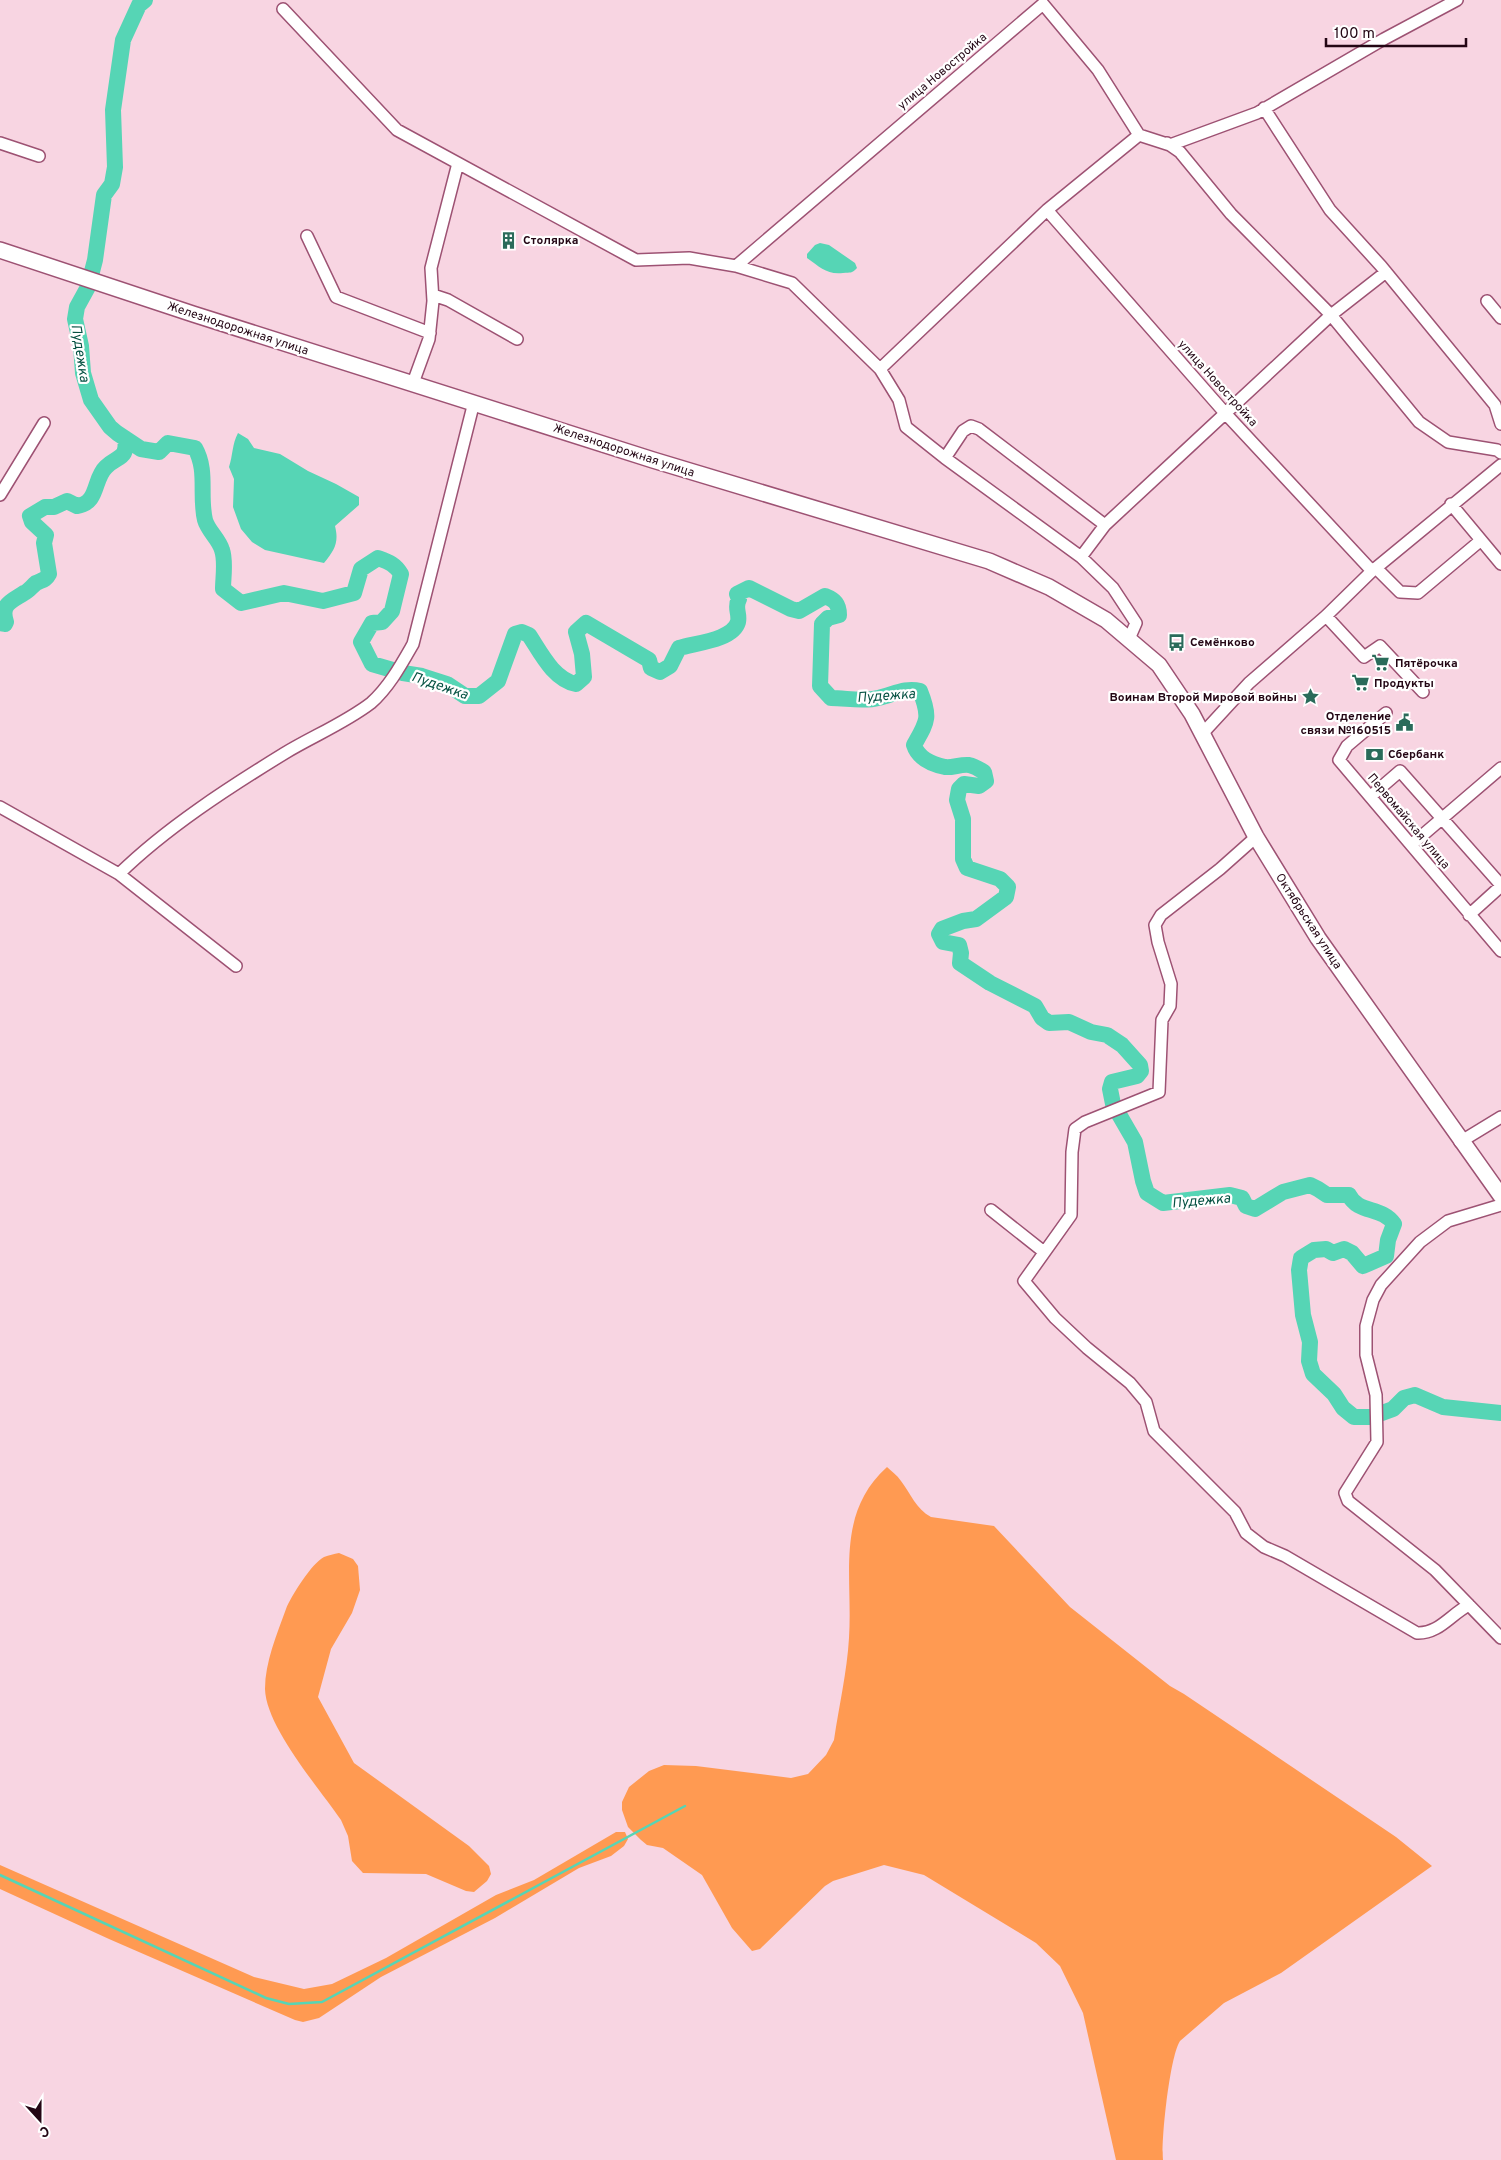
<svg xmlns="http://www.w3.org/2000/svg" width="1501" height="2160" font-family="Overpass,sans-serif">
<rect width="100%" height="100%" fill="#f8d5e2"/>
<!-- green -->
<path fill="#ff9a52" d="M887,1467C891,1471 897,1475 901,1481C911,1494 916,1509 931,1517L994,1526L1070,1607L1170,1686L1184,1694L1396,1837L1432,1866L1281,1973L1224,2003L1180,2041C1170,2056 1161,2139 1163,2160H1116L1083,2013L1060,1966L1036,1943L924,1875L884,1865L833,1881L825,1886L760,1949L752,1951L732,1928L702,1875L663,1848L647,1845L641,1840L628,1827L622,1810V1802L629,1787L649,1771L664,1765L696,1766L791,1778L808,1774L826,1755L834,1740C839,1706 847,1672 849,1638C853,1576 835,1514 887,1467Z
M339,1553L353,1559L358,1566L360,1590L352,1613L331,1649L318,1697L354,1763L469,1846L489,1866L491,1874L487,1881L474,1892L466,1891L426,1874L363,1873L352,1861L348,1836L341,1820C319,1788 266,1727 265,1689C265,1662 277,1634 286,1609C291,1596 312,1563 324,1557C329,1555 334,1554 339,1553Z
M616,1832H625L628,1839L624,1846L611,1856L579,1868L495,1918L381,1977L319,2018L303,2022L295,2020L109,1939L0,1889V1865L254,1977L304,1989L332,1984L386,1958L496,1895L534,1880Z"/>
<!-- water -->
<path fill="#56d5b5" d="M820,243L829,245L855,263L857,268C851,274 851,272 843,273C827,275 820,267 807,258V254L815,245Z
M238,433L248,439L254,448L280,454L308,471L336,484L359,497V505L335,526C339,542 335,550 324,563L265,550L252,542L241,529L233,507L234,479L229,467C233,455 232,444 238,433Z"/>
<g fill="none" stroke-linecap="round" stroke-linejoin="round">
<!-- stream -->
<path stroke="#56d5b5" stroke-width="2.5" d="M0,1875L266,1998L289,2004L322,2002L685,1806"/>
<!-- river -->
<path stroke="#56d5b5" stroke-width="16" d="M145,0L139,5L123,40L113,110L115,167L112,184L104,195L95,260L88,287L77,307L75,319L81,346L83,373L91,400L110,427L117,433L141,449L159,452L168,443L195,448C208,471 199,495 205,520C208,531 219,539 222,550C226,561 223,578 223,589L241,603L284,593L323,601L354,593L361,569L378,558C389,562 395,564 401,574L392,611L382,622L372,623L361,642L372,664L403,673L422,676L447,684L465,696H479L498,681L515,634L522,632L529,635C541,653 553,679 576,684L584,677L582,654L576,632L586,623L649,660L651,668L660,672L670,666L679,648C695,643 733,640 738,622C740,613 734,608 739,599L737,594L749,588L791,609L799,611L825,596C835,600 839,604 839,615L828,618L822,624L820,686L831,698C846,698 864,702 878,698C893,695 905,687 920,691C931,718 927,722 914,745C918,758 931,764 945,767C952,768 961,764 969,765C974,766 979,769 984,772L986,781L979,786L964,784L959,789L957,800L963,819V859L967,868L1000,879L1008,887L1006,897L976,919L963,921L942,929L939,934L943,942L959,945L961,953L960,963L990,983L1035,1006L1042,1018L1049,1023L1069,1022L1091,1032L1107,1035L1122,1045L1140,1065L1141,1071L1137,1076L1112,1082L1110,1089L1113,1104L1135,1142L1143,1181L1147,1193L1163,1203L1230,1195L1242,1198L1246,1206L1255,1209L1283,1192L1310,1185L1318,1189L1327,1195H1349C1358,1214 1382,1206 1394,1224L1388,1240L1386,1256L1363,1266L1352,1253L1344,1249L1333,1253L1326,1249L1314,1250L1301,1258L1299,1270L1303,1315L1310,1342L1309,1361L1313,1374L1334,1394L1343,1408L1354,1417H1371L1393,1409L1404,1398L1415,1395L1443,1407L1501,1413
M0,623L5,624L6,622C0,604 12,601 24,593C29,591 32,586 36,583C42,580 46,580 49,574L44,543L46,535L32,522L30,516L45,507H54L67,501L77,506C99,503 93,479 106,467C118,455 128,460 125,438"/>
<defs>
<path id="street" d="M283,9L397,130L636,260L689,258L736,266L792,283L880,369L899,400L906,427L945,458L1081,557L1113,588L1136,623L1129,639
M1264,108L1330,210L1381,266L1495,405L1501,424
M0,143L39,156
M1167,143L1180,152L1231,214L1331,315L1419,422L1448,442L1497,450L1501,453
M1047,210L1225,413L1372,571
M307,236L336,297L430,333
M736,266L1043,4L1098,70L1139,135L1170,145L1257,113L1384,39L1457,0
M433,295L448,300L517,339
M1487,301L1501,318
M880,369L1047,210L1139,135
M413,383L429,339L433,301L431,268L458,163
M945,458L963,431L971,426L979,429L1105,525
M0,495L44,423
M1451,504L1501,564
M1081,557L1105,525L1188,448L1331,315L1386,272
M1376,568L1400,592L1418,593L1480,541
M1326,616L1364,657L1380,646L1423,692
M1386,713L1347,746L1339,760L1501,951
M1202,734L1249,683L1326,616L1371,572L1501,465
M1371,796L1400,771L1501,885
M0,807L119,874L236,966
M1256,837L1220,869L1161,915L1155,925L1158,942L1171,984L1170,1006L1162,1020L1159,1092L1085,1122L1075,1129L1072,1152L1071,1215L1024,1281L1055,1318L1087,1348L1130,1383L1146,1402L1154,1431L1235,1512L1246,1533L1264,1547L1285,1556L1417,1633C1439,1634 1451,1614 1469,1605
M1411,845L1501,768
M119,874C166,828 228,788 285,753C313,736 345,723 371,703C389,687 401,665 413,644L474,402
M1469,915L1501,886
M1460,1142L1501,1117
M1501,1205L1448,1221L1420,1242L1381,1285L1373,1300L1366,1326V1355L1376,1395L1377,1442L1345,1493L1348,1501L1435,1570L1501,1638
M991,1210L1044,1252"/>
<path id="secondary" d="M0,250L193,314L653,460L989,561L1049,587L1106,620L1159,665L1192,714L1256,837L1318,938L1501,1196"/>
</defs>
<!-- street casing -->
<use href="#street" stroke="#9d5273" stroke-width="14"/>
<!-- secondary casing -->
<use href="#secondary" stroke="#9d5273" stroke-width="18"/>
<!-- street -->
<use href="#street" stroke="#fff" stroke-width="11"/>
<!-- secondary -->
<use href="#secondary" stroke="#fff" stroke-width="15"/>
</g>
<!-- icons -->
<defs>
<symbol id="building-bare" viewBox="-9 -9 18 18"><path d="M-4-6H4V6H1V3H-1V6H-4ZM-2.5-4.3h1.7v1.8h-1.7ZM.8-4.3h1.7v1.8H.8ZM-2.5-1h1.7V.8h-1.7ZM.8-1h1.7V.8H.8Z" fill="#2a6b5a" stroke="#fff" stroke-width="2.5" paint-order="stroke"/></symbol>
<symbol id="bus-bare" viewBox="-9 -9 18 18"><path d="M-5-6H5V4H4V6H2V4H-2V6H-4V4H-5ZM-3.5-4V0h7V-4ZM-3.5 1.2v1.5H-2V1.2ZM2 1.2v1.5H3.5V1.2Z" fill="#2a6b5a" stroke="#fff" stroke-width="2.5" paint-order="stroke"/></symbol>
<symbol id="supermarket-bare" viewBox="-9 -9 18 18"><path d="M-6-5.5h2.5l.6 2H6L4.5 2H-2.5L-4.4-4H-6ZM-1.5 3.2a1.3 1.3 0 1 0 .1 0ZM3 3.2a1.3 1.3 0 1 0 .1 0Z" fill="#2a6b5a" stroke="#fff" stroke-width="2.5" paint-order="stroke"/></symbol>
<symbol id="sight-bare" viewBox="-9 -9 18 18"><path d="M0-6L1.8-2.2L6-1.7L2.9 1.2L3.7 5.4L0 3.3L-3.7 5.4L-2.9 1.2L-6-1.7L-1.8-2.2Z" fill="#2a6b5a" stroke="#fff" stroke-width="2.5" paint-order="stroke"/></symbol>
<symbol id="civic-bare" viewBox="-9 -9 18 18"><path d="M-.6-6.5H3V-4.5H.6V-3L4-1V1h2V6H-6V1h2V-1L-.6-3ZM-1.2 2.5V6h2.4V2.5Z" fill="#2a6b5a" stroke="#fff" stroke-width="2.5" paint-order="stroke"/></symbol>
<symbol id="bank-bare" viewBox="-9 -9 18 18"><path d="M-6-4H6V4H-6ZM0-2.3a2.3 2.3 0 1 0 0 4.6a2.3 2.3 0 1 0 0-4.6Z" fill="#2a6b5a" stroke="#fff" stroke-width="2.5" paint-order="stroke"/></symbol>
</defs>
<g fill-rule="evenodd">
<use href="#building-bare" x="496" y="228" width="25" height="25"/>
<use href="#bus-bare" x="1164" y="630" width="25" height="25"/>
<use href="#supermarket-bare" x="1368" y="650" width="25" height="25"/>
<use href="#supermarket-bare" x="1348" y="670" width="25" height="25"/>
<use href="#sight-bare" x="1298" y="684" width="25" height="25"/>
<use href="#civic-bare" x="1392" y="710" width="25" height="25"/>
<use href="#bank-bare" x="1362" y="742" width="25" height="25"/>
</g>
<g text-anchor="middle" stroke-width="4.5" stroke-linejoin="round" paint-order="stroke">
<!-- street labels -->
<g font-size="12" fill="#230614" stroke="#fff">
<text transform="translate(942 71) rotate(-40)" y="4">улица Новостройка</text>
<text transform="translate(238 328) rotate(18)" y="4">Железнодорожная улица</text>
<text transform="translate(1218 383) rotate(48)" y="4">улица Новостройка</text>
<text transform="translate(624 450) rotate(18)" y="4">Железнодорожная улица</text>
<text transform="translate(1409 821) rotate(50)" y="4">Первомайская улица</text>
<text transform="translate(1309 921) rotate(57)" y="4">Октябрьская улица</text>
</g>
<!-- poi labels -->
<g font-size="12" font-weight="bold" fill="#230614" stroke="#fff" text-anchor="start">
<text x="523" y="244">Столярка</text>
<text x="1190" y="646">Семёнково</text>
<text x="1395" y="667">Пятёрочка</text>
<text x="1374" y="687">Продукты</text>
<text x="1297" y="701" text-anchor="end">Воинам Второй Мировой войны</text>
<text x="1391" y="720" text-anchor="end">Отделение<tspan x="1391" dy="14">связи №160515</tspan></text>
<text x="1388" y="758">Сбербанк</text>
</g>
<!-- water labels -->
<g font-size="14" font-style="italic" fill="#065243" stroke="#fff">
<text transform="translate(81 353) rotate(81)" y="5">Пудежка</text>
<text transform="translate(440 685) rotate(19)" y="5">Пудежка</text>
<text transform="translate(886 695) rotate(-4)" y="5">Пудежка</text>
<text transform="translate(1201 1200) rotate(-5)" y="5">Пудежка</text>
</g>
</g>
<!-- north arrow -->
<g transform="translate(40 2120) rotate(159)" stroke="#ffffff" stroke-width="4" paint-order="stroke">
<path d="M0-4L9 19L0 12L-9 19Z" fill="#230614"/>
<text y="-8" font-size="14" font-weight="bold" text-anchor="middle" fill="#230614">С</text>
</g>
<!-- scale -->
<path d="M1326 38v8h140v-8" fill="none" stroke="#230614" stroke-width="2.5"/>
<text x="1334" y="38" font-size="15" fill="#230614" stroke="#ffffff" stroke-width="4" paint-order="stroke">100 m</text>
</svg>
